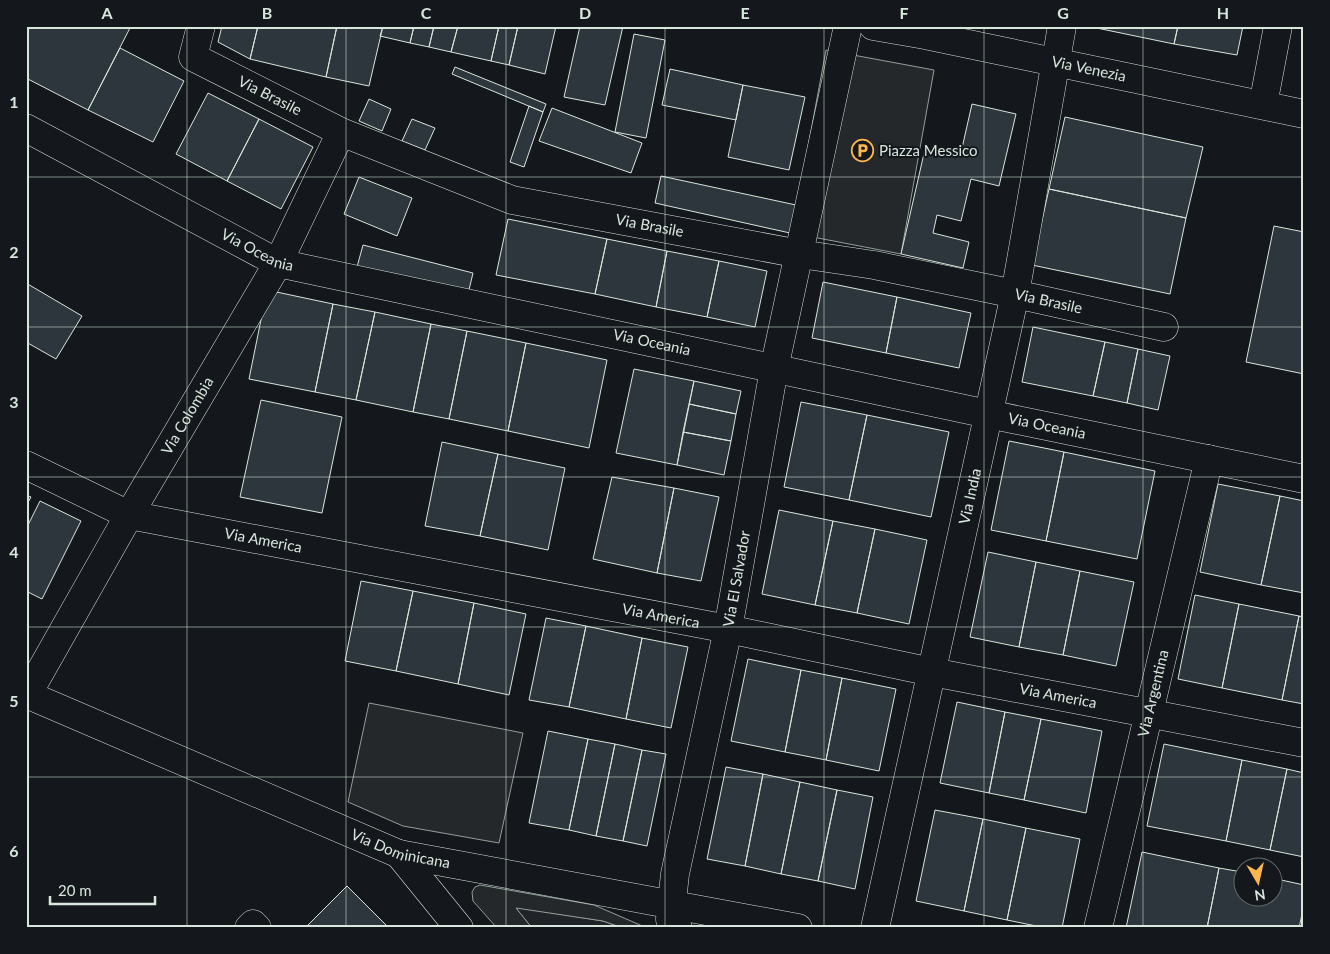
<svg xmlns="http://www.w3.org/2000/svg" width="1330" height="954" font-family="Lato,sans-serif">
<rect width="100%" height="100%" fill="#14181c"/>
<!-- green -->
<path fill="#202428" stroke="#939e99" d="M515,907L603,921L623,928H532Z"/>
<!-- parking -->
<path fill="#24282b" stroke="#939e99" d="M826,50L934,70L901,254L792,233Z
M369,703L523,733L499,843L403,826L348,802Z
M480,885L594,905L647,928H623L603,921L516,908L532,928H497L473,901L472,892L475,887Z"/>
<!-- building -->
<path fill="#2c363c" stroke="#d8e6dc" d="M26,26H131L88,110L26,78Z
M222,26H258L250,59L218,42Z
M258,26H337L326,77L250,59Z
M337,26H383L369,86L326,77Z
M383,26H414L410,43L380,36Z
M414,26H434L429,47L410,43Z
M434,26H458L451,52L429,47Z
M458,26H499L491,61L451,52Z
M499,26H518L509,65L491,61Z
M518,26H556L545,74L509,65Z
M580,26H623L605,105L564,97Z
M1087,26H1178L1174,44Z
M1178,26H1243L1237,55L1174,44Z
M634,34L665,40L646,138L615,132Z
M120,48L184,81L153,142L88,110Z
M455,67L546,104L543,112L452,74Z
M670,69L743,85L736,120L662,105Z
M743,85L805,97L789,170L728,157Z
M208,93L259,119L227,181L176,154Z
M369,99L391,109L382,131L359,121Z
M972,104L1016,114L999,186L971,179L961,221L937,215L933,233L969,242L963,268L901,254L925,149L960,157Z
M529,106L543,112L524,167L510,162Z
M552,108L642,143L631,173L539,141Z
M1065,117L1203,147L1186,218L1049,189Z
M259,119L313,147L281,209L227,181Z
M412,119L435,128L425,150L402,141Z
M661,176L796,205L790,233L655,203Z
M359,177L412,198L397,236L344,214Z
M1049,189L1186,218L1170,294L1032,265Z
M508,219L607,239L595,294L496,275Z
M1274,226L1304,232V374L1246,362Z
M607,239L667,251L656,307L595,294Z
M363,245L473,273L468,294L357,267Z
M667,251L719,261L707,317L656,307Z
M719,261L767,271L755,327L707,317Z
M823,282L897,297L886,353L812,338Z
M26,283L82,316L56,359L26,342Z
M267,290L333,304L315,392L249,379Z
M897,297L971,313L959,368L886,353Z
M333,304L375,312L356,400L315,392Z
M375,312L431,324L413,412L356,400Z
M431,324L467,331L449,419L413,412Z
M1033,327L1105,342L1093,396L1022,382Z
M467,331L526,343L508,431L449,419Z
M1105,342L1138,349L1127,403L1093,396Z
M526,343L607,360L589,448L508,431Z
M1138,349L1170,356L1158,410L1127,403Z
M634,369L694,381L677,465L616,453Z
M694,381L741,391L736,414L689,404Z
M261,400L342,417L322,513L240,497Z
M801,402L867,415L849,500L784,487Z
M689,404L736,414L731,441L683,432Z
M867,415L949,432L931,517L849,500Z
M683,432L731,441L724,475L677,465Z
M1009,441L1064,452L1046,541L991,530Z
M442,442L498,454L480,536L425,526Z
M1064,452L1155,471L1137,559L1046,541Z
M498,454L565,468L548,550L480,536Z
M612,477L674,488L657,573L593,559Z
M1218,484L1280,496L1261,585L1200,572Z
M674,488L719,497L701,581L657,573Z
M26,495L31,497L26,506Z
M1280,496L1304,501V593L1261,585Z
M40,501L81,521L42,599L26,591V529Z
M779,510L833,521L815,605L762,594Z
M833,521L875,529L857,613L815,605Z
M875,529L927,540L909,624L857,613Z
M988,552L1036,562L1019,647L970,637Z
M1036,562L1080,571L1063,655L1019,647Z
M1080,571L1134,582L1116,666L1063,655Z
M361,581L413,591L396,671L345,661Z
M413,591L474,603L458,684L396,671Z
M1195,595L1239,604L1222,688L1178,679Z
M474,603L526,614L509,695L458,684Z
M1239,604L1299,616L1282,700L1222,688Z
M1299,616L1304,617V704L1282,700Z
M546,618L586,626L569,707L529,700Z
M586,626L642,638L626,719L569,707Z
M642,638L688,647L671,728L626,719Z
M748,659L801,670L785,752L731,741Z
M801,670L842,678L826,760L785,752Z
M842,678L896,689L879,771L826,760Z
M957,702L1005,712L989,793L940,783Z
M1005,712L1041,719L1024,800L989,793Z
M1041,719L1102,731L1086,813L1024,800Z
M548,731L588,739L569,830L529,823Z
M588,739L615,744L596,836L569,830Z
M615,744L642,750L623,841L596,836Z
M1164,744L1242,760L1226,841L1147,826Z
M642,750L666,754L647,846L623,841Z
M1242,760L1287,769L1270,850L1226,841Z
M726,767L763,774L745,866L707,859Z
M1287,769L1304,773V857L1270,850Z
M763,774L800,782L781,874L745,866Z
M800,782L837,790L818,881L781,874Z
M837,790L873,797L855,889L818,881Z
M935,810L983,819L964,911L916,901Z
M983,819L1026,828L1007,920L964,911Z
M1026,828L1080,839L1062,928H1046L1007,920Z
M1142,852L1219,868L1207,928H1126Z
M1219,868L1242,872V896H1272V878L1304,885V905L1299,928H1207Z
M347,886L389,928H305Z"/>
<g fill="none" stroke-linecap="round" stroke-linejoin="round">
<defs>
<g id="minor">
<path id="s1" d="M201,26L193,57L341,132L512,200L800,254L874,265L1015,294L1164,327"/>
<path d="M1263,105L1278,26"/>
<path id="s2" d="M26,128L278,263L988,414L1304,479"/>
<path id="s3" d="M26,465L129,515L728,629L932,672L1304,743"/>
<path id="s4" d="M26,694L399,854L798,928"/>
<path id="s5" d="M27,695L129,515L278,263L341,132"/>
<path d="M399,854L459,928"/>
<path d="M249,928L253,924L257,928"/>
<path id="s6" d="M678,928L670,919L675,874L728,629L774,369L848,26"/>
<path id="s7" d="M875,928L1015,294L1062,26"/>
<path id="s8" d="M1098,928L1209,459"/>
</g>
<g id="major">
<path id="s9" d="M873,26L925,35L1304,114"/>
</g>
</defs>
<!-- minor casing -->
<use href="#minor" stroke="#d8e6dc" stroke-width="29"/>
<!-- major casing -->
<use href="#major" stroke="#d8e6dc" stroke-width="29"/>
<!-- minor -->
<use href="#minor" stroke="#14181c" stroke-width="28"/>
<!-- major -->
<use href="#major" stroke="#14181c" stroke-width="28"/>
</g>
<!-- grid -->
<path fill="none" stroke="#d8e6dc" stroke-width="1" stroke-opacity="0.55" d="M187,26V928M346,26V928M506,26V928M665,26V928M824,26V928M984,26V928M1143,26V928M26,177H1304M26,327H1304M26,477H1304M26,627H1304M26,777H1304"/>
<!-- icons -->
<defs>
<symbol id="parking-ring" viewBox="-11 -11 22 22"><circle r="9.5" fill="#14181c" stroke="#ffb74d" stroke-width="1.5"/><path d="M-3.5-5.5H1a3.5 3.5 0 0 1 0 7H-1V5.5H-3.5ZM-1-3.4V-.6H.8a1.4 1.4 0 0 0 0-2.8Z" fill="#ffb74d"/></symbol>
</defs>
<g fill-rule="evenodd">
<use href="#parking-ring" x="850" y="138" width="25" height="25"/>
</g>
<g text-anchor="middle" stroke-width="4" stroke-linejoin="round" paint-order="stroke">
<!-- street labels -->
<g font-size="15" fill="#d8e6dc" stroke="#14181c">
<text dy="5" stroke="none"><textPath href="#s9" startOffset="220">Via Venezia</textPath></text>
<text dy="5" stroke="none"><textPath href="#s1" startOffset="118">Via Brasile</textPath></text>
<text dy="5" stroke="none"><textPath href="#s1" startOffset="522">Via Brasile</textPath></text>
<text dy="5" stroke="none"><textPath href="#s2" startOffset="262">Via Oceania</textPath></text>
<text dy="5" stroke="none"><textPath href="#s1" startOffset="928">Via Brasile</textPath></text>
<text dy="5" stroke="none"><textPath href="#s2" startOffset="668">Via Oceania</textPath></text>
<text dy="5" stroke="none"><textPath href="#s5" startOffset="322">Via Colombia</textPath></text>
<text dy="5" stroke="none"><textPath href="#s2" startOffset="1072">Via Oceania</textPath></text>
<text dy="5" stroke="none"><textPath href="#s7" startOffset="442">Via India</textPath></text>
<text dy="5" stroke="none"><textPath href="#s3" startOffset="251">Via America</textPath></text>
<text dy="5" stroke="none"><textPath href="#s6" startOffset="359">Via El Salvador</textPath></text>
<text dy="5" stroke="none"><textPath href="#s3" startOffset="656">Via America</textPath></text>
<text dy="5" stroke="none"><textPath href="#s8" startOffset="241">Via Argentina</textPath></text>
<text dy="5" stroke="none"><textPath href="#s3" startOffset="1061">Via America</textPath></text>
<text dy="5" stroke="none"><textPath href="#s4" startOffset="406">Via Dominicana</textPath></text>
</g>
<!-- poi labels -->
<g font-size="15" fill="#d8e6dc" stroke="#14181c" text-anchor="start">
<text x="879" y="156">Piazza Messico</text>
</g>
</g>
<!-- border -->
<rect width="1330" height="954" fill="none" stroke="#14181c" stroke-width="55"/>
<!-- north arrow -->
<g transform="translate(1258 882) rotate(171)"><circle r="24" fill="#14181c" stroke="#626a69"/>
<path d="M0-4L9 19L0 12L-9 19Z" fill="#ffb74d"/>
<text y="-8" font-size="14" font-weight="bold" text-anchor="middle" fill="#d8e6dc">N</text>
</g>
<!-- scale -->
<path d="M50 896v8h105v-8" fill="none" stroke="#d8e6dc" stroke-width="2.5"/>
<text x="58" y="896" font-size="15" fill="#d8e6dc" stroke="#14181c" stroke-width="4" paint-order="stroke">20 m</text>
<rect x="28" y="28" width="1274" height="898" fill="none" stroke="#d8e6dc" stroke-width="2"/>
<g font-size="16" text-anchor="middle" font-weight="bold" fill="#d8e6dc">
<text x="107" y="19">A</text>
<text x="267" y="19">B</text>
<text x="426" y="19">C</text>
<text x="585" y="19">D</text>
<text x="745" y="19">E</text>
<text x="904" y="19">F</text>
<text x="1063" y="19">G</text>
<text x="1223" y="19">H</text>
<text x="14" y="108">1</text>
<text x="14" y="258">2</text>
<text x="14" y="408">3</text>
<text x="14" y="558">4</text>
<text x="14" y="707">5</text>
<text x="14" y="857">6</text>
</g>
</svg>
